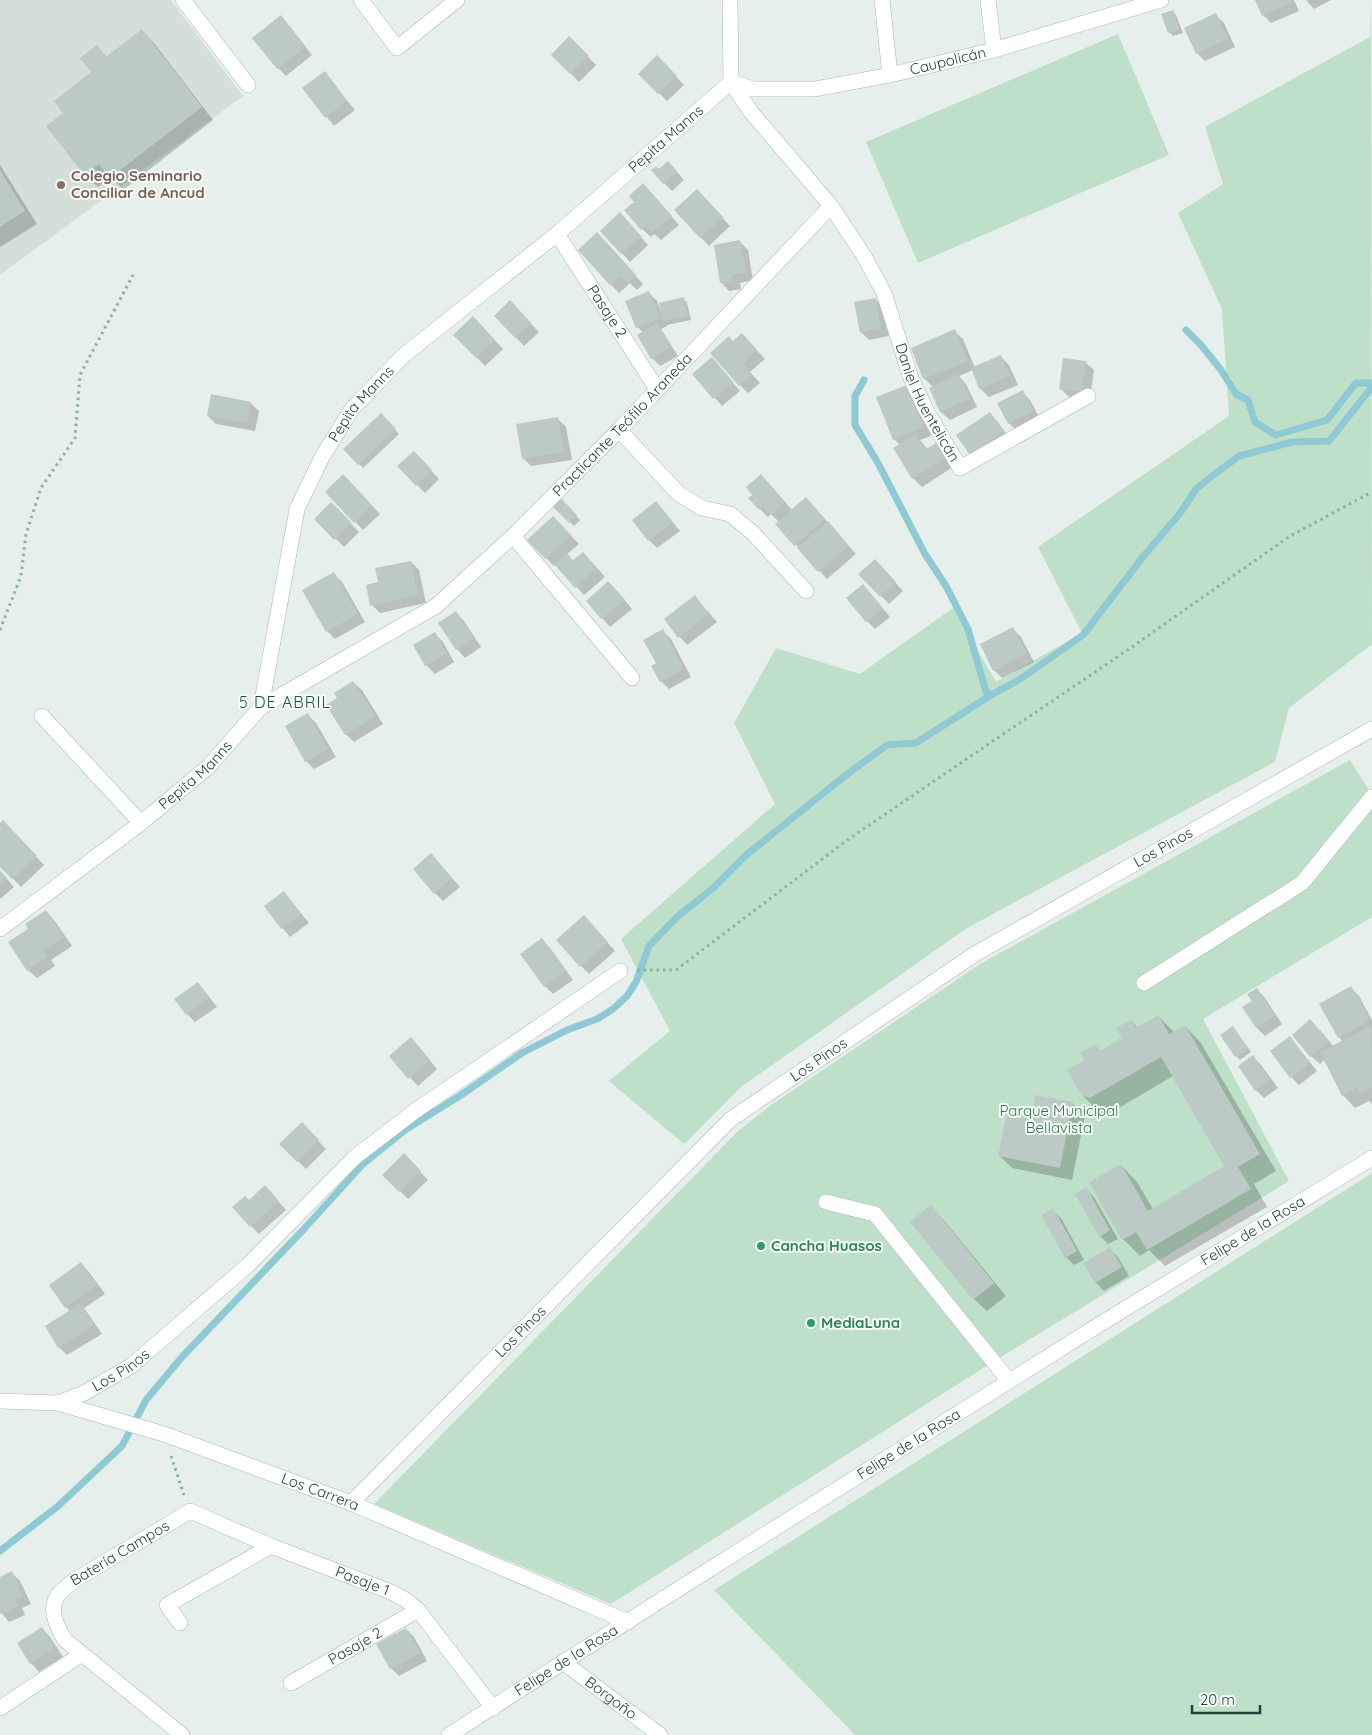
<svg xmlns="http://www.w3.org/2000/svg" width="1372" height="1735" font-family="Quicksand,sans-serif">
<rect width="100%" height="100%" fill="#e6efeb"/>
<!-- built -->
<path fill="#d4dfda" d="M0,0H171L243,96L0,275Z"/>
<!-- green -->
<path fill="#bfe0c8" d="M1371,0L1372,644L1289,708L1275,762L967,928L741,1087L684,1144L609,1081L670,1031L621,939L775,804L734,723L776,648L860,674L953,608L996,682L1082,633L1038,547L1229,416L1222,309L1178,213L1223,184L1205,127L1370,37Z
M1118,34L1169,155L918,263L866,142Z
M1350,760L1372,795V917L1203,1019L1289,1181L996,1360L611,1604L374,1504L737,1132L771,1105L980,964Z
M1372,1173V1735H855L714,1590Z"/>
<!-- shadow -->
<path fill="#0003" d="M1257,0H1294L1299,11L1271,23L1263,15Z
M1306,0H1331L1314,9Z
M1172,11L1176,15L1183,33L1173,36L1169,32Z
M1215,15L1224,23L1235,47L1205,61L1197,53Z
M289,25L312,55L286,76L278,68Z
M142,31L154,43L213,120L123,190L111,177L98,187L85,175L48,126L64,113L92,72L96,46L107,57Z
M570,38L596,65L579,82L552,55Z
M657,57L684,85L667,101L640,74Z
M324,73L355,110L334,126L304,89Z
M0,165L37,224L0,247Z
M659,170L676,171L684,180L672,191L664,183Z
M651,193L679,225L661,240L654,234L651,237L642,229Z
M705,199L730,226L709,246L676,210Z
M628,222L648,245L630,262L602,231Z
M605,242L643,284L637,290L630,283L619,293L579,250Z
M740,242L748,250L753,280L740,283L741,289L729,291L721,282Z
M649,293L657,301L661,312L683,299L687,303L691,320L667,325V326L661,329L678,356L660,366L652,358L643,332L637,327Z
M876,300L884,308L889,336L869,340L861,332Z
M510,302L539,332L524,346L496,316Z
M473,318L503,349L485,366L455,335Z
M954,331L963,339L975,368L1001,357L1009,365L1018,385L989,397L980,388L973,370L959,376L966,384L977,407L950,420L941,412L931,388L933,387L924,378Z
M733,342L750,343L765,359L750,372L760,383L748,393L740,385Z
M712,359L740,391L722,406L694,374Z
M1085,362L1094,370L1090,399L1069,397L1061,389Z
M1022,392L1030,400L1040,419L1017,431L1009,423Z
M915,395L931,436L920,440L928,450L936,445L944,453L953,467L922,487L913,478L895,448L900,445L894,439Z
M250,403L259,411L255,431L216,424L208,416Z
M990,414L998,422L1011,441L971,455Z
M381,415L399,434L363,468L345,449Z
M558,419L566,427L572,460L531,466L523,458Z
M422,461L439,479L425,493L399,466Z
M343,476L380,514L363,530L327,492Z
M769,484L792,510L814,507L856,554L827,579L777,524L779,522L771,514L768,517L760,509Z
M559,498L580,520L574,526L553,505Z
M656,502L680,531L657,548L649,540Z
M331,504L359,532L344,547L316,519Z
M553,517L579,544L566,555L573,561H591L605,577L584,595L556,564L554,566L546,558Z
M411,562L419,570L426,603L380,613L372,605L379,583Z
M883,569L903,591L889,604L881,596Z
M334,574L342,582L365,622L335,639L327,631Z
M617,591L632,609L610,627L587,601Z
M871,594L890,617L875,629L867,621Z
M695,597L717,622L687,645L665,620Z
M456,613L464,621L481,647L465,658L457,649Z
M1013,629L1021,637L1034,662L1002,678L994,670Z
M663,631L671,639L691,677L669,689L661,681L657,664Z
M435,634L443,642L454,662L435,674L426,665L415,645Z
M353,682L362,690L383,724L354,742L346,734L339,699Z
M308,715L316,723L336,757L314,769L306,761Z
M3,822L44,865L21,887L0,865V825Z
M439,863L460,887L443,901L435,893Z
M0,871L14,887L0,899Z
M284,892L309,923L290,937L265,907Z
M46,911L54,920L72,946L51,960L55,966L37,978L28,970L30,929Z
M592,925L615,951L589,974L581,966Z
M542,940L550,948L573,980L553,994L545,986L522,954Z
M198,983L217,1007L195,1022L187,1014Z
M1351,988L1359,996L1372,1020V1104L1369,1101L1355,1108L1343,1095L1325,1059L1320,1064L1311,1056L1319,1029L1333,1046L1343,1042L1339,1037Z
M1257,989L1265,998L1282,1024L1265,1036L1257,1028L1253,1002Z
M1158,1016L1174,1032L1185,1026L1201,1043L1276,1171L1254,1184L1267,1207L1165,1266L1149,1250L1140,1256L1123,1239L1121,1165L1137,1182L1153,1209L1226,1167L1173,1076L1107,1115L1100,1113L1083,1096L1087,1061L1095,1045L1101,1052L1124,1038L1131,1021L1138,1028Z
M1236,1032L1251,1052L1240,1060L1236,1056Z
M1290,1038L1317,1071L1299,1085L1291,1077Z
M419,1047L437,1069L418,1086L390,1056Z
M1253,1057L1261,1065L1278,1088L1264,1098L1256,1090Z
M1072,1103L1085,1116L1072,1180L1012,1168L1000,1156L1034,1110Z
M302,1124L326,1149L306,1169L281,1144Z
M404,1155L428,1180L408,1199L384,1175Z
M1086,1189L1094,1197L1118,1239L1108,1244L1100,1236Z
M273,1195L286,1210L259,1234L251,1226L249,1201Z
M930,1207L943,1219L1006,1296L987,1311L974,1299Z
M1052,1210L1061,1218L1084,1260L1074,1265L1066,1257Z
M1110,1249L1118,1257L1129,1276L1104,1291L1096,1283Z
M81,1264L89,1272L105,1294L84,1308L102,1334L67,1355L59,1347L70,1311L66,1307Z
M12,1573L20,1581L31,1604L22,1608L25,1615L9,1622L0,1611V1578Z
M42,1628L50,1637L63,1657L39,1672L31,1663L18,1643Z
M406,1629L414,1637L427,1661L399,1676L391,1668Z"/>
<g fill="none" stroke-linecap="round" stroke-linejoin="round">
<!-- stream -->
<path stroke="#8ec9d4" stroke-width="7" d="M1186,330L1201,345L1221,370L1236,394L1248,400L1255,422L1276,435L1327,420L1356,383H1372
M864,380L855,396V425L878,463L925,554L946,586L968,629L986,692L991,695
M0,1551L57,1507L122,1446L146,1400L182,1357L304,1229L363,1164L405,1130L461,1095L522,1053L567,1030L597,1019L613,1009L627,996L636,982L649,946L677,917L712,889L745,856L846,775L887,745L916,743L991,695L1022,678L1083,635L1142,558L1181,512L1196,489L1216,473L1239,456L1292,442L1329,441L1372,387"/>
</g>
<!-- building -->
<path fill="#bbcac4" d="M1255,0H1291L1292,2L1262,16Z
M1173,10L1180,29L1168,33L1161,14Z
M1216,13L1228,39L1196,54L1184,28Z
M281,15L305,47L277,69L252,38Z
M142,29L202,107L110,178L99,164L84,175L46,126L63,113L54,101L91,72L80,58L97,45L106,57Z
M569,36L589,56L570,74L551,55Z
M657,55L677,76L658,94L638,74Z
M325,71L347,101L325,118L302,88Z
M668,161L677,171L663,184L651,170L656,166L659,169Z
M0,170L25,211L0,227Z
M643,183L672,216L652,233L646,226L641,230L624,210L634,202L629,196Z
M697,189L723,217L700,238L674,210Z
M620,212L641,236L621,254L600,231Z
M597,232L636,275L628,283L621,276L610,285L578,250Z
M740,240L746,272L732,275L733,281L720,283L714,245Z
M649,291L660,318L636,328L625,301Z
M684,297L688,316L663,321L659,303Z
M876,298L881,328L860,333L854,302Z
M510,300L531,323L515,338L494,316Z
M473,316L495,340L476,358L453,335Z
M657,323L671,347L651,359L637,335Z
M955,329L968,361L923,379L911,348Z
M742,333L757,350L743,363L752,374L739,386L710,353L729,336L733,341Z
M1001,355L1010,376L979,389L971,368Z
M712,357L733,382L713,399L692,374Z
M1063,358L1086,361L1082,392L1059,389Z
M958,374L970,399L940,412L929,388Z
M907,385L924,427L893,440L876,397Z
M1023,390L1033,411L1008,424L997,403Z
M211,394L251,402L247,423L207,416Z
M990,412L1004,432L970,455L956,435Z
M381,413L396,429L358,465L343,449Z
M558,417L564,452L522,459L516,424Z
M916,434L925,450L936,443L946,458L912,479L893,448Z
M414,451L432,470L416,486L397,466Z
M343,474L372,505L354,523L325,492Z
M761,474L785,502L771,515L762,506L759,510L748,498L752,495L746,487Z
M560,497L577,515L569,523L551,505Z
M806,497L825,519L794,546L775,524Z
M656,501L673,522L648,541L632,520Z
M331,502L352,523L334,540L314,519Z
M553,516L571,535L545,559L527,540Z
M828,521L849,546L818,572L797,548Z
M583,552L597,568L575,588L554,564L567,553L573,560Z
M875,559L896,582L880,597L858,574Z
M411,561L418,595L370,606L366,585L378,582L375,568Z
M334,572L358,614L326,632L302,590Z
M608,581L625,600L601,619L586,601Z
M863,584L883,608L866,622L846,598Z
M695,595L709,614L678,638L664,619Z
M456,611L474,638L456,650L438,623Z
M1013,627L1026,653L993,671L980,644Z
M663,629L684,669L660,682L651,666L656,663L643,640Z
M435,632L447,653L425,666L413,645Z
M353,681L375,716L345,735L326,705L337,698L334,693Z
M308,713L328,749L305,762L285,726Z
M3,820L37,856L12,879L0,867V823Z
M431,853L452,878L434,894L413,869Z
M0,870L7,878L0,884Z
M284,891L301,914L281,929L264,906Z
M46,910L64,937L44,951L47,957L27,971L8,942L28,929L25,924Z
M584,915L608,942L580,967L556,940Z
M542,938L566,971L544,987L520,954Z
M198,982L209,998L186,1015L174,999Z
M1351,986L1370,1020L1338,1038L1319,1004Z
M1257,988L1275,1016L1256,1028L1242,1007L1252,1001L1247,994Z
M1158,1015L1169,1034L1185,1025L1260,1154L1238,1167L1251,1189L1147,1250L1136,1232L1122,1240L1089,1182L1121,1164L1148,1211L1224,1166L1161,1057L1090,1098L1082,1096L1067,1070L1085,1060L1080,1053L1095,1044L1100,1051L1122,1038L1116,1028L1131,1020L1136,1028Z
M1310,1019L1329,1041L1310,1057L1292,1035Z
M1233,1026L1248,1048L1235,1057L1220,1035Z
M1371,1026L1372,1088L1360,1094L1357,1088L1342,1096L1320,1052Z
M1290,1036L1310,1063L1290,1078L1270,1051Z
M411,1037L430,1060L408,1079L389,1056Z
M1253,1055L1270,1080L1255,1091L1238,1066Z
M1035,1095L1073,1102L1060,1168L998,1156L1009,1104L1033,1109Z
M302,1122L319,1140L297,1162L279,1144Z
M404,1153L421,1171L399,1192L382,1175Z
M265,1185L279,1201L250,1227L232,1207L245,1196L249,1200Z
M1086,1187L1110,1230L1099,1237L1075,1194Z
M931,1205L994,1283L973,1300L910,1222Z
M1053,1208L1077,1251L1065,1258L1041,1215Z
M1110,1247L1122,1267L1095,1283L1083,1263Z
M81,1262L97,1285L65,1308L49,1285Z
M81,1303L94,1325L58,1348L45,1326Z
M12,1571L23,1596L15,1599L18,1606L0,1614V1577Z
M42,1627L55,1648L30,1664L17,1643Z
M406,1628L420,1653L390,1669L376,1644Z"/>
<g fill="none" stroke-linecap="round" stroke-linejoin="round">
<defs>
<g id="minor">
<path d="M183,0L248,85"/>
<path d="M361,0L397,48L457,0"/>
<path d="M730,0L731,82"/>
<path d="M882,0L890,75"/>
<path d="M988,0L994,50"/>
<path id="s1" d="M731,82L753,89H815L890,75L994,50L1161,0"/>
<path id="s2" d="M831,206L864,256L884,293L911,378L926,410L960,468L1088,396"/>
<path id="s3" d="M557,234L657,389"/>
<path d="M619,430L679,494L702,508L730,514L753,533L806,591"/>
<path d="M513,536L632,678"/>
<path id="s4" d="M261,707L436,606L513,536L619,430L831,206L751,112L731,82"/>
<path d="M42,716L141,823"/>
<path id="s5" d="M0,929L141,823L208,767L261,707L297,509L322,457L352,409L404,355L557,234L731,82"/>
<path d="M1144,983L1302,883L1372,797"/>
<path d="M826,1202L875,1214L1009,1381"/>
<path id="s6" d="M0,1401L58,1403L164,1434L351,1503L628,1622"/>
<path id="s7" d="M58,1403L84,1393L131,1366L248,1265L355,1157L415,1111L620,971"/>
<path id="s8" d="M351,1503L731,1119L975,954L1372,729"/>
<path d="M180,1623L167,1605L271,1546"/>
<path id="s9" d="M563,1662L660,1735"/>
<path id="s10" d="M291,1683L418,1610"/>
<path d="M0,1708L82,1654"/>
<path id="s11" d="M182,1735L65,1640C58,1629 50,1614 55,1601C58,1592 68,1585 75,1580L190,1511L271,1546L391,1592L406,1600L418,1610L493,1708"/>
<path id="s12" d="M449,1735L699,1576L1097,1326L1372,1158"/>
</g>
</defs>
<!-- minor casing -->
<use href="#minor" stroke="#a8b8b2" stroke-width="16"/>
<!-- path -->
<path stroke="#86b3a5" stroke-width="3" stroke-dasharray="2.5 4" stroke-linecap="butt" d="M0,630L21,576L26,534L41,488L75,438L80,375L133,275
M637,970H676L850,838L1129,649L1290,536L1372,492
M171,1456L184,1495"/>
<!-- minor -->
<use href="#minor" stroke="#fff" stroke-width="15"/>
</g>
<!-- markers -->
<circle fill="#8d6e63" stroke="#f7fbf9" stroke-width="2" cx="61" cy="185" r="5"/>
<g fill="#2e9e5b" stroke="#f7fbf9" stroke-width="2">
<circle cx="761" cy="1246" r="5"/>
<circle cx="811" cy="1323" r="5"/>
</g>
<g text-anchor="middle" stroke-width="4" stroke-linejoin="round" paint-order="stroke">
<!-- street labels -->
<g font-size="15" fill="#24423a" stroke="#f7fbf9">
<text dy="5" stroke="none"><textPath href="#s1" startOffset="221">Caupolicán</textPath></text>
<text dy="5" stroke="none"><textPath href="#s5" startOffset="1074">Pepita Manns</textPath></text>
<text dy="5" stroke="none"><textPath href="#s3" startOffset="92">Pasaje 2</textPath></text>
<text dy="5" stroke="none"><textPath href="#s2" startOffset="220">Daniel Huentelicán</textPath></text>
<text dy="5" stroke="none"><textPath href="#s5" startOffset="669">Pepita Manns</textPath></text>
<text dy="5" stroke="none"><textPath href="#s4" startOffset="462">Practicante Teófilo Araneda</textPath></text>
<text dy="5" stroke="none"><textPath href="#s5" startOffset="249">Pepita Manns</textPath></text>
<text dy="5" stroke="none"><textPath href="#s8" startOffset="1051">Los Pinos</textPath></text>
<text dy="5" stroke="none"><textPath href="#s8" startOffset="646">Los Pinos</textPath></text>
<text dy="5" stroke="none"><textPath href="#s12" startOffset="949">Felipe de la Rosa</textPath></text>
<text dy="5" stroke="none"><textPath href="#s8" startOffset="241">Los Pinos</textPath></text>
<text dy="5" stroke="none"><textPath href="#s7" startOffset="71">Los Pinos</textPath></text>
<text dy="5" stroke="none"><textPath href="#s12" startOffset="544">Felipe de la Rosa</textPath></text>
<text dy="5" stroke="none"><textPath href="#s6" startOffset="335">Los Carrera</textPath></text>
<text dy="5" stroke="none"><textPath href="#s11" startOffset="274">Batería Campos</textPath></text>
<text dy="5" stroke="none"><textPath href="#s11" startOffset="542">Pasaje 1</textPath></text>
<text dy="5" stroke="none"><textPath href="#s10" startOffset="74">Pasaje 2</textPath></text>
<text dy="5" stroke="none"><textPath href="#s12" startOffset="139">Felipe de la Rosa</textPath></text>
<text dy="5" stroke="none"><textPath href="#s9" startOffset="60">Borgoño</textPath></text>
</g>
<!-- education labels -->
<g font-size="15" font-weight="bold" fill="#785e54" stroke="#f7fbf9" text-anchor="start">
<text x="71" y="181">Colegio Seminario<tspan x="71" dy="17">Conciliar de Ancud</tspan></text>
</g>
<!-- park labels -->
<g font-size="15" fill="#2d7a4b" stroke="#f7fbf9">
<text x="1059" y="1116">Parque Municipal<tspan x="1059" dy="17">Bellavista</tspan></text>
</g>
<!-- leisure labels -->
<g font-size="15" font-weight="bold" fill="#27864d" stroke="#f7fbf9" text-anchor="start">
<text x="771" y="1251">Cancha Huasos</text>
<text x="821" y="1328">MediaLuna</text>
</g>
<!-- neighbourhood labels -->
<g font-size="16" letter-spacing="1" fill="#1f5548" stroke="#f7fbf9">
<text x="285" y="708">5 DE ABRIL</text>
</g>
</g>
<!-- scale -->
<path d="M1192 1705v8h68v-8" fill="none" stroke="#24423a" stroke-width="2.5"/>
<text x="1200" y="1705" font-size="15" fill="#24423a" stroke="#f7fbf9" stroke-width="4" paint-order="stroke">20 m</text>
</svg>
